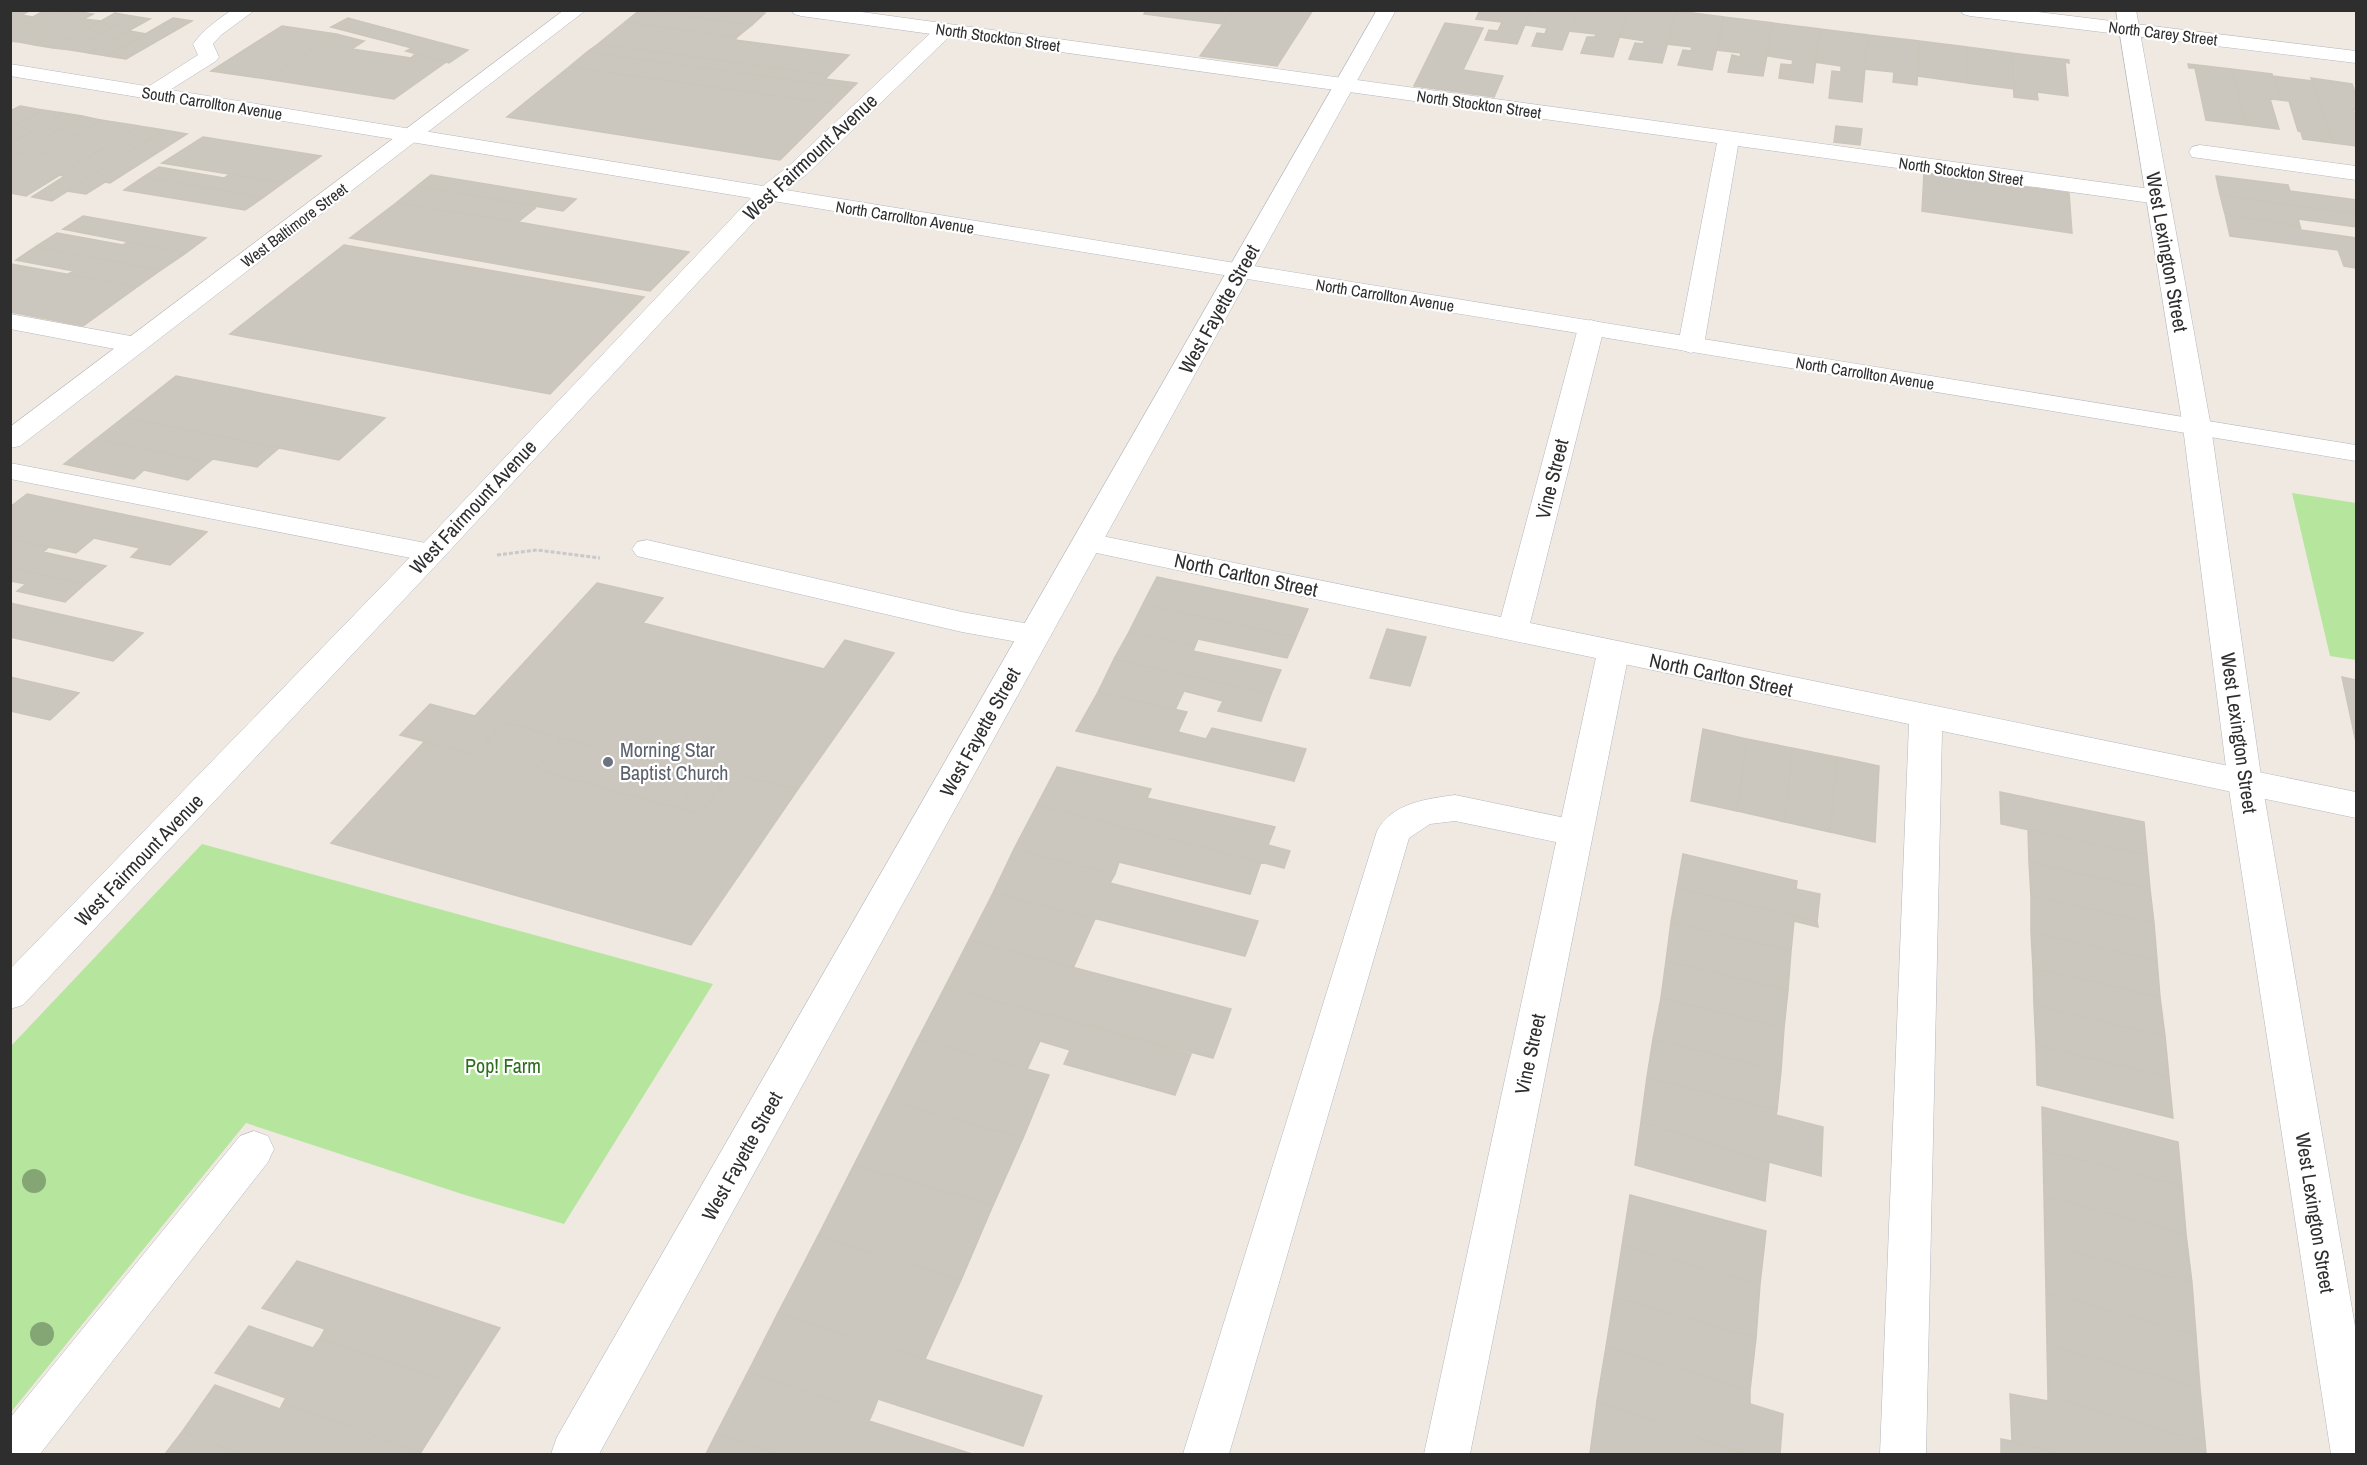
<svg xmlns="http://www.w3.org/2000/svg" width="2367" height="1465" font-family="'Archivo Narrow',sans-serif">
<rect width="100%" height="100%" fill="#efe9e1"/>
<!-- green -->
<path fill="#b6e59e" d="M2292,493L2356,503V660L2330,656Z
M202,844L713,984L564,1224L465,1195L246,1123L11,1412V1046Z"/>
<!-- building -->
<path fill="#cbc7bf" stroke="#cbc5ba" stroke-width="1.5" d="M10,10H31L10,21Z
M45,10H55L10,34V21L22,15L33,17Z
M55,10L76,11L18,42L10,41V34Z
M640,10H642L752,25L737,37L625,22Z
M642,10H748L765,13L752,25Z
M1147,10H1233L1223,24L1144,14Z
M1233,10H1313L1277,66L1200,56Z
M1480,10H1531L1517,44L1485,40L1489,30L1498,31L1502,22L1476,19Z
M1531,10H1577L1562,50L1532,46L1537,33L1545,34L1547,28L1525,25Z
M1577,10H1628L1613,57L1581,53L1587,37H1595L1596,34L1569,31Z
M1628,10L1677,11L1662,63L1629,59L1635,43L1643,44L1645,41L1619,37Z
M76,11L93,14L35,45L18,42Z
M1677,11L1724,17L1712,70L1678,65L1683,50L1691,51L1692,47L1667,44Z
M115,13L132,16L71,50L53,48Z
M132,16L150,19L89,53L71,50Z
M1724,17L1773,23L1763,76L1728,72L1732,55L1740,57L1741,53L1717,50Z
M173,18L192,21L126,59L107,56Z
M348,18L351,19L468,50L449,63L406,51L412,48L331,27Z
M84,19L101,21L53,48L35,45Z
M625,22L737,37L735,40L849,55L829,75L598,44Z
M1445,23L1483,28L1463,70L1503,76L1494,97L1414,86Z
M1773,23L1820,29L1813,83L1779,78L1781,64L1792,65L1793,60L1768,56Z
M282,26L336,34L267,79L211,71Z
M1820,29L1868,35L1862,102L1829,98L1832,71L1841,72V66L1815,62Z
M130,31L147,34L107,56L89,53Z
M336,34L364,41L352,49L411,58L415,54L446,62L394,99L267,79Z
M1868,35L1919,41L1917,85L1893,82L1894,72L1865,69Z
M1919,41L1967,47V83L1918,76Z
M598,44L829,75L825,79L857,83L852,88L587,52Z
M1967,47L2012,53L2014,89L1967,83Z
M587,52L852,88L836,104L569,67Z
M2012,53L2069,60V63L2065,62L2068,96L2037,92L2038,100L2014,97Z
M2188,64L2231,69L2247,125L2206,120L2195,68H2189Z
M569,67L836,104L780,160L507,117Z
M2231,69L2272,74L2280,100L2270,99L2279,129L2247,125Z
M2273,76L2312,81L2334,143L2303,139L2301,132L2298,131L2289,101L2280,100Z
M2311,78L2352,84L2356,95V110L2353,109L2356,119V146L2334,143Z
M20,106L43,110L10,128V111Z
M43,110L63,113L10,144V128Z
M63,113L82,116L10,159V144Z
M82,116L101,120L10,174V159Z
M101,120L139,126L26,196L10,193V174Z
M139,126L164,130L52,201L32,197L65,176L59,175Z
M1836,126L1862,129L1860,145L1834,142Z
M164,130L187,134L110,183L105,182L86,194L67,191Z
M203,137L321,156L283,183L162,163Z
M159,167L224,178L230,174L283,183L264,197L143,177Z
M1924,173L2069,193L2072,233L1922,211Z
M431,175L576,199L563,211L417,186Z
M2216,176L2288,185L2290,191L2356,200V214L2220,195Z
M143,177L264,197L245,210L124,190Z
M417,186L538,206L518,222L396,203Z
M2220,195L2356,214V227L2298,219L2300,226L2225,214Z
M396,203L518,222L689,252L650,291L350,238Z
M2225,214L2300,226L2301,230L2356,238V268L2344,266L2338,250L2230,236Z
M83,216L206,238L186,253L63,229Z
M57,233L123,245L127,242L186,253L161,270L35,247Z
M344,245L644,297L550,394L230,334Z
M35,247L161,270L137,287L68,274L74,271L16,260Z
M10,264H11L137,287L83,326L10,312Z
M176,376L385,418L339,460L124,417Z
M124,417L279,448L257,467L213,459L209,462L96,439Z
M96,439L209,462L188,480L144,470L134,479L64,464Z
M27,494L207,532L170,565L131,557L140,548L94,538L76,553L10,539V507Z
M10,539L49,547L43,552L106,566L85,584L10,568Z
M10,568L85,584L65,602L17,591L26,584L10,581Z
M1157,577L1308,609L1296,637L1143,604Z
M597,583L663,598L643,623L824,669L845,640L894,653L798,789L730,774L700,814L677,808L702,776L562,738L503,722L476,755L400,735L430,704L475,716Z
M10,603L143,633L113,661L10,637Z
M1143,604L1296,637L1287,658L1198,639L1195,646L1129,632Z
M1387,629L1426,637L1410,686L1370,678Z
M1129,632L1195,646L1193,651L1281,670L1271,694L1114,659Z
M1114,659L1271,694L1261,721L1218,711L1223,701L1184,691L1175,710L1098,692Z
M10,677L79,693L50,720L10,711Z
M2342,677L2356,680V742Z
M1098,692L1187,712L1178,732L1206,739L1212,728L1306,749L1294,781L1076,731Z
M503,722L562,738L535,769L700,814L730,774L798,789L691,945L331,843L424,742L476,755Z
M1703,729L1747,739L1737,811L1691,801Z
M562,738L702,776L677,808L535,769Z
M1747,739L1792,748L1785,822L1737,811Z
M1792,748L1837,757L1830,832L1785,822Z
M1837,757L1879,766L1875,842L1830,832Z
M1057,767L1151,789L1147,798L1275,827L1268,845L1290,851L1284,868L1037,805Z
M2000,792L2144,822L2147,855L2001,824Z
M1037,805L1261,862L1250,894L1119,862L1115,874L1014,849Z
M2028,830L2147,855L2150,889L2029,862Z
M1014,849L1115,874L1110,883L1258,921L1245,956L993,893Z
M1683,854L1797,881L1796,889L1820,894L1817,921L1677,888Z
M2029,862L2150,889L2154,923L2031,896Z
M1677,888L1817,921L1818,927L1794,921L1791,951L1671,922Z
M993,893L1095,919L1073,968L969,940Z
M2031,896L2154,923L2157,960L2031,932Z
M1671,922L1791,951L1788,990L1666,961Z
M2031,932L2157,960L2160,997L2033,968Z
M969,940L1231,1009L1213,1058L945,987Z
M1666,961L1788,990L1784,1028L1661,998Z
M2033,968L2160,997L2165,1036L2034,1005Z
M945,987L1191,1054L1175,1095L1064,1064L1070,1050L1040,1041L1027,1069L918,1039Z
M1661,998L1784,1028L1781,1071L1653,1039Z
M2034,1005L2165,1036L2169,1077L2036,1045Z
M918,1039L1049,1075L1023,1138L887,1100Z
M1653,1039L1781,1071L1777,1110L1647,1077Z
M2036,1045L2169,1077L2173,1118L2037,1085Z
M1647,1077L1777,1110L1776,1115L1823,1127L1821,1176L1769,1162L1641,1122Z
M887,1100L1023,1138L993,1205L854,1165Z
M2042,1107L2178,1142L2182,1186L2043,1150Z
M1641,1122L1769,1162L1765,1201L1635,1165Z
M2043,1150L2182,1186L2186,1234L2044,1196Z
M854,1165L993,1205L961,1280L818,1236Z
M1630,1195L1766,1231L1760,1284L1622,1246Z
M2044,1196L2186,1234L2192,1283L2045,1244Z
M818,1236L961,1280L925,1359L778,1313Z
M2045,1244L2192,1283L2196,1335L2046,1292Z
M1622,1246L1760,1284L1756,1338L1614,1297Z
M297,1261L500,1328L462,1387L320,1338L325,1329L262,1308Z
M2046,1292L2196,1335L2200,1388L2047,1345Z
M1614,1297L1756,1338L1750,1390L1606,1347Z
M778,1313L1042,1396L1023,1446L878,1399L873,1412L748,1372Z
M249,1326L313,1348L320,1338L462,1387L421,1452L283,1403L286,1398L215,1373Z
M2047,1345L2200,1388L2205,1442L2048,1396Z
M1606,1347L1750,1390V1404L1783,1414L1780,1454H1745L1597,1401Z
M748,1372L873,1412L869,1421L972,1454H777L716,1434Z
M215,1385L280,1409L283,1403L421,1452L420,1454H243L182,1432Z
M2010,1394L2048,1401V1396L2205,1442L2206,1454H2058L2012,1441Z
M1597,1401L1745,1454H1590Z
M182,1432L243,1454H165Z
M716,1434L777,1454H706Z
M2001,1439L2012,1441L2058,1454H2001Z"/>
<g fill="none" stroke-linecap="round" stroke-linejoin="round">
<defs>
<path id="service" d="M232,10H255L221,35L213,44L219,57L216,61L157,98L150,100L143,98L140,94L143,90L198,55L193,44C204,29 217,20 232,10Z
M792,10H847L2158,190L2166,192L2169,197L2166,202L2158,204L1738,146L1704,345L1700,350L1691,353L1682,350L1678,345L1717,143L801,16L794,14Z
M2200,145L2356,166V180L2192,157L2189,152L2192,147Z
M10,314L136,337L145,340L149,345L145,350L136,353L10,329Z
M1591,320L1600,323L1604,328L1530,623L2356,792V818L1942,731L1926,1454H1880L1909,724L1087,551L1077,549L1072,542L1077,535L1087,533L1501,617L1578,328L1582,323Z
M10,463L431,544L441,546L446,553L441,560L431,562L10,479Z
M647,540L962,612L1035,625L1046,628L1051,635L1046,642L1035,645L962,632L637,556L632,549L637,542Z
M1455,795L1575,820L1587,824L1592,833L1587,842L1575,846L1455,821L1430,824L1409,838L1229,1454H1183L1377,831C1392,803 1426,799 1455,795Z
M254,1131L268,1136L274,1149L268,1162L40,1454H10V1418L240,1136Z"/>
<path id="minor" d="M945,24L952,26L955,30L952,34L807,174L786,190L2356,445V461L773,201L441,560L23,1005L10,1009V969L421,546L751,198L10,76V64L763,186L791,164L938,26Z
M1613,642L1624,645L1629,653L1470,1454H1424L1597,653L1602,645Z"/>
<path id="tertiary" d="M1377,10H1396L599,1454H551L557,1437Z
M2116,10H2136L2211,427L2262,783L2356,1332V1454H2331L2228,783L2183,427Z"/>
<path id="secondary" d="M564,10H586L20,446L10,448V427Z
M1961,10H2022L2356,51V63L1970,16L1963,14Z"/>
</defs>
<!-- service casing -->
<use href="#service" stroke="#b4b7c1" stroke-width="1"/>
<!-- minor casing -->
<use href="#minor" stroke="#b4b7c1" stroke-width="1"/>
<!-- tertiary casing -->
<use href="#tertiary" stroke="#b4b7c1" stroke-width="1"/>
<!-- secondary casing -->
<use href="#secondary" stroke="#b4b7c1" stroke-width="1"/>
<!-- path -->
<path stroke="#c9c9c9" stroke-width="3" stroke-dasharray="4 2" stroke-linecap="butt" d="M497,555L537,550L600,558"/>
<!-- service -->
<use href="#service" fill="#fff" fill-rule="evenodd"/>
<!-- minor -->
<use href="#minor" fill="#fff" fill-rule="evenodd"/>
<!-- tertiary -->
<use href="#tertiary" fill="#fff" fill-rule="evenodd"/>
<!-- secondary -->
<use href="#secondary" fill="#fff" fill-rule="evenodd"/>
</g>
<!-- trees -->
<g fill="#84a574">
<circle cx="34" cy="1181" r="12"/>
<circle cx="42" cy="1334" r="12"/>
</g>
<!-- markers -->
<circle fill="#6b7280" stroke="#fff" stroke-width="2" cx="608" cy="762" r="6"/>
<g text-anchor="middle" stroke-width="4.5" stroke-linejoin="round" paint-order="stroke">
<!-- far-street labels -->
<g font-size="16" fill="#2e2e2e" stroke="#fff">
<text transform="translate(2163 33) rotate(7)" y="6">North Carey Street</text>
<text transform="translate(998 37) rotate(8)" y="6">North Stockton Street</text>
<text transform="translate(212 103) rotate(9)" y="6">South Carrollton Avenue</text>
<text transform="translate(1479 104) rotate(8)" y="6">North Stockton Street</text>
<text transform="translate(1961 171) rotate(8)" y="6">North Stockton Street</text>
<text transform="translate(905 217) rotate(9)" y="6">North Carrollton Avenue</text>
<text transform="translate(294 225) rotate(-37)" y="6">West Baltimore Street</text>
<text transform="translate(1385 295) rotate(9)" y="6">North Carrollton Avenue</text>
<text transform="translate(1865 373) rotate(9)" y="6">North Carrollton Avenue</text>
</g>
<!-- street labels -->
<g font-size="20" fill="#2e2e2e" stroke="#fff">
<text transform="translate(810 157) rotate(-43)" y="7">West Fairmount Avenue</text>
<text transform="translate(2167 252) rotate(80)" y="7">West Lexington Street</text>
<text transform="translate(1219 309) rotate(-61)" y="7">West Fayette Street</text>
<text transform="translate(1552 479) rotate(-76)" y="7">Vine Street</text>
<text transform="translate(473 507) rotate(-47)" y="7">West Fairmount Avenue</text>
<text transform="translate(1246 575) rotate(12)" y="7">North Carlton Street</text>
<text transform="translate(1721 675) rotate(12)" y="7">North Carlton Street</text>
<text transform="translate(980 732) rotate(-61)" y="7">West Fayette Street</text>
<text transform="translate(2239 733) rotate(82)" y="7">West Lexington Street</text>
<text transform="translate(139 860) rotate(-46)" y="7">West Fairmount Avenue</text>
<text transform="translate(1530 1054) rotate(-78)" y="7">Vine Street</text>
<text transform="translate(742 1156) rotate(-61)" y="7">West Fayette Street</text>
<text transform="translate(2315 1213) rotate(81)" y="7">West Lexington Street</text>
</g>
<!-- worship labels -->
<g font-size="20" fill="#5b616d" stroke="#fff" text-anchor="start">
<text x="620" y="757">Morning Star<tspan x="620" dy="23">Baptist Church</tspan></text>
</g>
<!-- park labels -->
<g font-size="20" fill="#2c6e1b" stroke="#fff">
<text x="503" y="1073">Pop! Farm</text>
</g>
</g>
<!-- border -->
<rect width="2367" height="1465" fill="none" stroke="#2e2e2e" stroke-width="24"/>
</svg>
